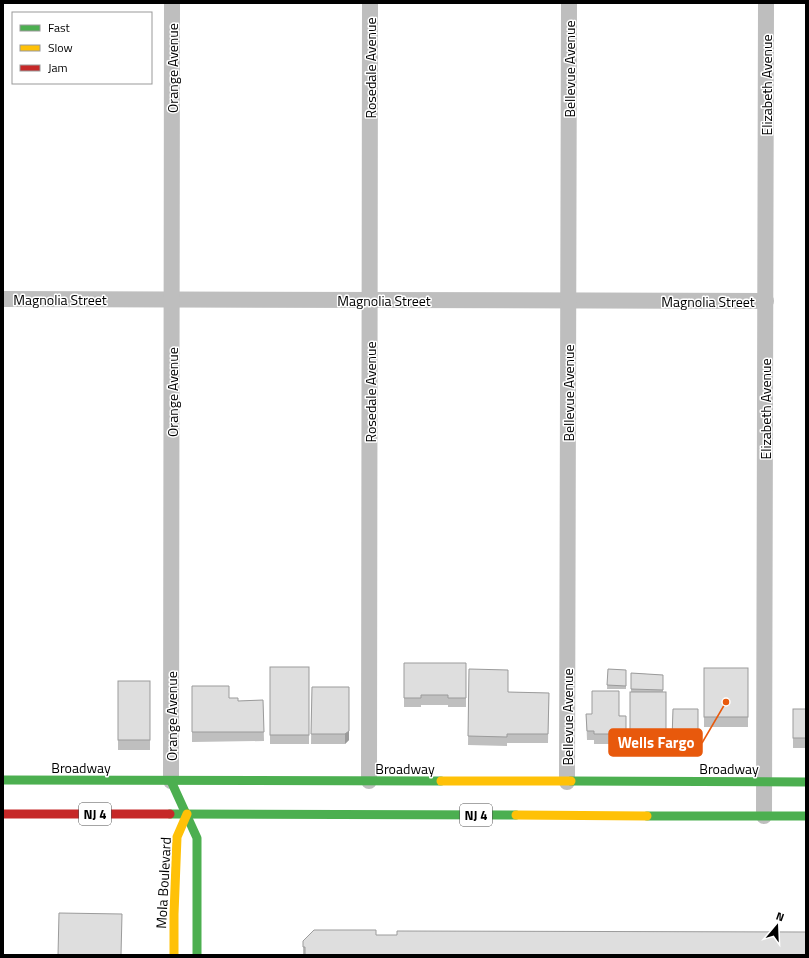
<svg xmlns="http://www.w3.org/2000/svg" width="809" height="958" font-family="'Titillium Web',sans-serif">
<style>
.lines{fill:none;stroke-linecap:round;stroke-linejoin:round}
.street{stroke:#bebebe;stroke-width:16}
.fast{stroke:#4caf50;stroke-width:9}
.slow{stroke:#ffc107;stroke-width:9}
.jam{stroke:#c62828;stroke-width:9}
.wall{fill:#bfbfbf}
.shaded-wall{fill:#9b9b9b}
.building{fill:#dedede;stroke:#9b9b9b}
.labels{text-anchor:middle;dominant-baseline:central;stroke-width:3;stroke-linejoin:round;paint-order:stroke}
.shield{fill:#fff;stroke:#4c4c4c;stroke-width:1}
.shield-label{font-size:13px;font-weight:bold;fill:#000}
.street-label{font-size:14px;fill:#000;stroke:#fff}
.leader{fill:none;stroke:#e8590c;stroke-width:1.5}
.callout-dot{fill:#e8590c;stroke:#fff;stroke-width:1.5}
.callout{fill:#e8590c;stroke:#e8590c;stroke-width:1.5}
.callout-label{font-size:15px;text-anchor:middle;font-weight:bold;fill:#fff}
</style>
<rect width="100%" height="100%" fill="#fff"/>
<g class="lines">
<g class="street">
<path d="M3,299L766,301"/>
<path d="M171,781L172,3"/>
<path d="M369,781L370,3"/>
<path d="M567,782L569,3"/>
<path d="M764,816L766,3"/>
</g>
<g class="fast">
<path d="M3,780L441,781"/>
<path d="M171,781L197,838V955"/>
<path d="M571,781L806,782"/>
<path d="M170,814L516,815"/>
<path d="M647,816H806"/>
</g>
<g class="slow">
<path d="M441,781H571"/>
<path d="M516,815L647,816"/>
<path d="M174,955V914L177,837L187,814"/>
</g>
<path class="jam" d="M3,814H170"/>
</g>
<g class="wall">
<path d="M404,663H466V707H448V705H421V707H404Z"/>
<rect x="270" y="667" width="39" height="77"/>
<rect x="704" y="668" width="44" height="59"/>
<path d="M469,669L508,692L549,693L548,743H507V746L468,745Z"/>
<path d="M608,669L626,670V689H607Z"/>
<path d="M631,673L663,675V692H666V744H630V692H631Z"/>
<rect x="118" y="681" width="32" height="69"/>
<path d="M192,686L238,701L263,700L264,741L192,742Z"/>
<path d="M312,687H349V740L345,744H311Z"/>
<path d="M673,709H698V746H672Z"/>
<rect x="793" y="709" width="13" height="39"/>
<path d="M586,714L626,716V744H594V740H587Z"/>
<path d="M376,935L806,955H303V941Z"/>
</g>
<path class="shaded-wall" d="M349,687V740L345,744V734Z"/>
<g class="building">
<path d="M404,663H466V698H448V695H421V698H404Z"/>
<rect x="270" y="667" width="39" height="68"/>
<rect x="704" y="668" width="44" height="49"/>
<path d="M469,669L508,670V692L549,693L548,734H507V737L468,736Z"/>
<path d="M608,669L626,670V686L607,685Z"/>
<path d="M631,673L663,675V690L631,689Z"/>
<rect x="118" y="681" width="32" height="59"/>
<path d="M192,686H229V698H238V701L263,700L264,732H192Z"/>
<path d="M312,687H349V731L345,734H311Z"/>
<path d="M592,691H619V716H626V734H594V731H587L586,714H592Z"/>
<rect x="630" y="692" width="36" height="43"/>
<path d="M673,709H698V740L672,739Z"/>
<rect x="793" y="709" width="13" height="29"/>
<path d="M59,913L122,914L121,955H58Z"/>
<path d="M314,930H376V935H397V931L806,932V955H305V947H303V941Z"/>
</g>
<g class="labels">
<g class="shield">
<rect x="79" y="803" width="32" height="22" rx="3"/>
<rect x="460" y="804" width="32" height="22" rx="3"/>
</g>
<g class="shield-label">
<text x="95" y="814">NJ 4</text>
<text x="476" y="815">NJ 4</text>
</g>
<g class="street-label">
<text transform="translate(172 68) rotate(-90)">Orange Avenue</text>
<text transform="translate(370 68) rotate(-90)">Rosedale Avenue</text>
<text transform="translate(569 69) rotate(-90)">Bellevue Avenue</text>
<text transform="translate(766 85) rotate(-90)">Elizabeth Avenue</text>
<text x="60" y="299">Magnolia Street</text>
<text x="384" y="300">Magnolia Street</text>
<text x="708" y="301">Magnolia Street</text>
<text transform="translate(172 392) rotate(-90)">Orange Avenue</text>
<text transform="translate(370 392) rotate(-90)">Rosedale Avenue</text>
<text transform="translate(568 393) rotate(-90)">Bellevue Avenue</text>
<text transform="translate(765 409) rotate(-90)">Elizabeth Avenue</text>
<text transform="translate(171 716) rotate(-90)">Orange Avenue</text>
<text transform="translate(567 717) rotate(-90)">Bellevue Avenue</text>
<text x="81" y="767">Broadway</text>
<text x="405" y="768">Broadway</text>
<text x="729" y="768">Broadway</text>
<text transform="translate(163 883) rotate(-87)">Mola Boulevard</text>
</g>
</g>
<path class="leader" d="M726 702L702 743"/>
<circle class="callout-dot" cx="726" cy="702" r="4"/>
<rect class="callout" x="609" y="729" width="93" height="27" rx="4"/>
<g class="callout-label">
<text x="656" y="748">Wells Fargo</text>
</g>
<rect width="809" height="958" fill="none" stroke="#000000" stroke-width="8"/>
<rect x="12" y="12" width="140" height="72" fill="#ffffff" stroke="#999999"/>
<rect x="20" y="25" width="20" height="6" fill="#4caf50" stroke="#999999"/>
<text x="48" y="32" font-size="12" fill="#000000">Fast</text>
<rect x="20" y="45" width="20" height="6" fill="#ffc107" stroke="#999999"/>
<text x="48" y="52" font-size="12" fill="#000000">Slow</text>
<rect x="20" y="65" width="20" height="6" fill="#c62828" stroke="#999999"/>
<text x="48" y="72" font-size="12" fill="#000000">Jam</text>
<g transform="translate(777 926) rotate(19)" stroke="#ffffff" stroke-width="3" paint-order="stroke">
<path d="M0-3L7 15L0 10L-7 15Z" fill="#000000"/>
<text y="-6" font-size="11" font-weight="bold" text-anchor="middle" fill="#000000">N</text>
</g>
</svg>
